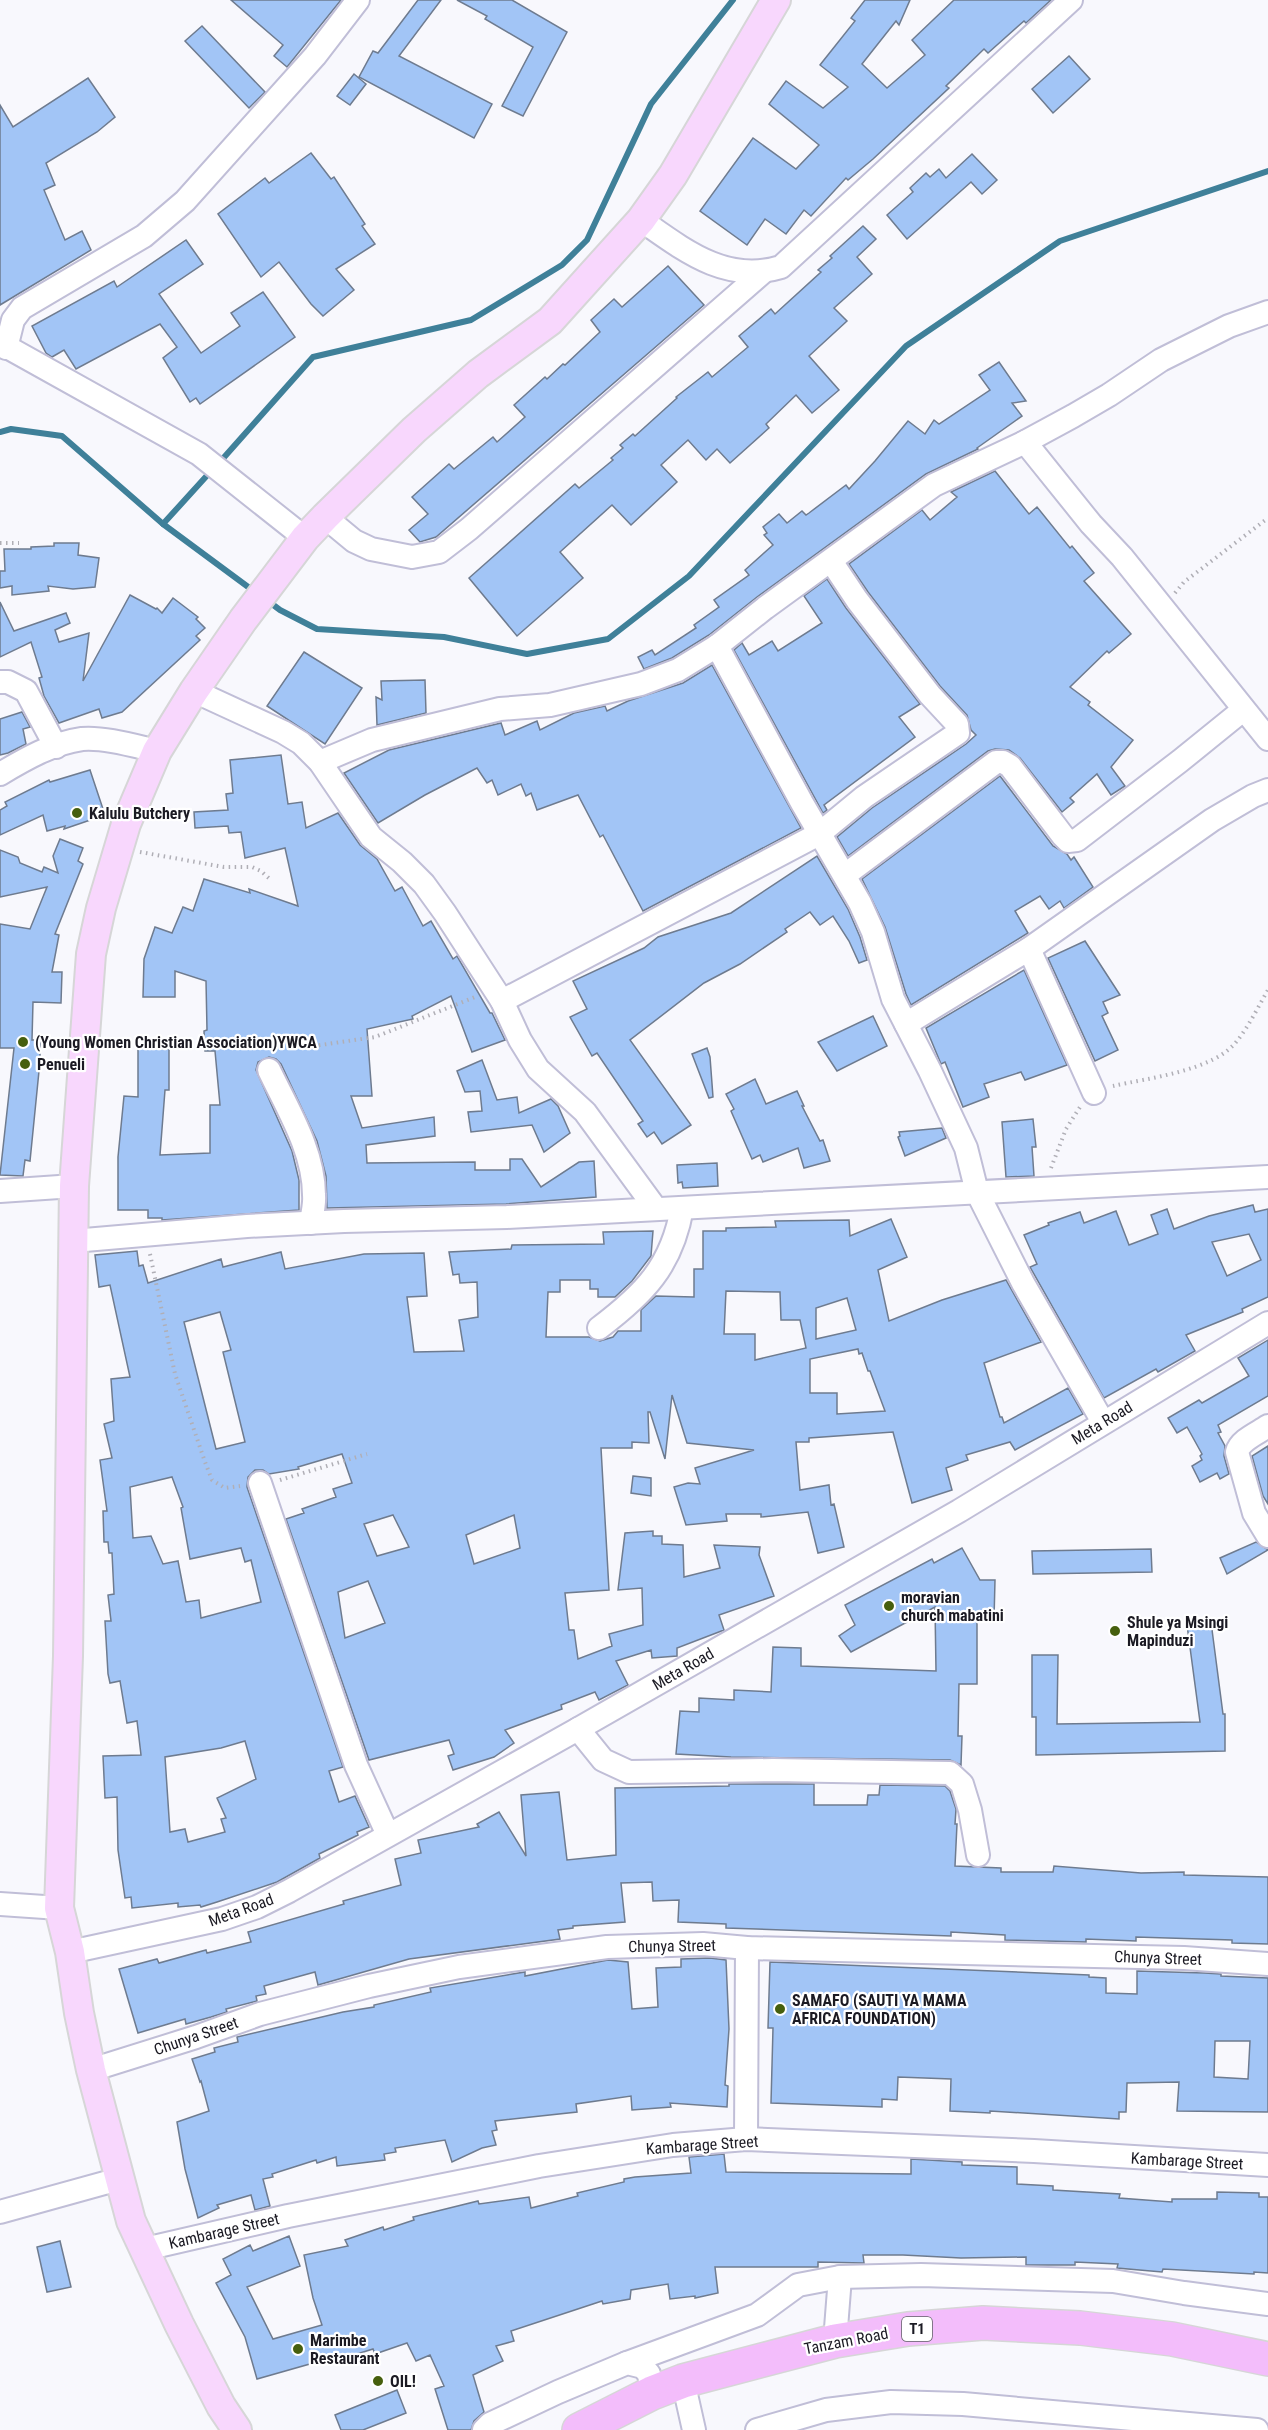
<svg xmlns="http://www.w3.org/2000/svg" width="1268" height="2430" font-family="'Roboto Condensed',sans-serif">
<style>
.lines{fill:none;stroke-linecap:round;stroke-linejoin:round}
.stream{stroke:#3f8099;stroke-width:6}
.building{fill:#a2c5f6;stroke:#6e7b8f;stroke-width:1.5;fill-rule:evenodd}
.minor-casing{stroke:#c0bed7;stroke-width:26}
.major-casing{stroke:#d6d6d7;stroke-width:32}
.highway-casing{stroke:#d6d6d7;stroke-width:36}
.path{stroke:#b0afb6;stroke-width:4;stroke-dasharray:1.5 4.5;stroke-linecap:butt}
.minor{stroke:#fff;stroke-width:22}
.major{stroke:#f8d7fd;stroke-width:28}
.highway{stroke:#f3bdfb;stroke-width:33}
.poi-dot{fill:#465f0e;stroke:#fff;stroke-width:2}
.labels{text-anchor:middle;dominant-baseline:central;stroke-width:4.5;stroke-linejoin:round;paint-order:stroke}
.shield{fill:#fff;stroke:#5f5f65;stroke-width:1.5}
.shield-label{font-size:15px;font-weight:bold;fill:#1b1a23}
.poi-label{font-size:16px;font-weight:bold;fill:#1b1a23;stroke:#fff;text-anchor:start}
.street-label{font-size:16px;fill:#1b1a23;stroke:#fff}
</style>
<rect width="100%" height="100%" fill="#f8f8fd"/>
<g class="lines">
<g class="stream">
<path d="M0,432L11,429L62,436L163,524L255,592"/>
<path d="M219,463L313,357L471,320L562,265L587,240L651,104L733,0"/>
<path d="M163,524L212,470"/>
<path d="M268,601L280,610L317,629L444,637L527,654L608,639L689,576L906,346L1060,241L1268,171"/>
</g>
</g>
<g class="building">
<path d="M231,0H341L287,67L274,56L283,45Z"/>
<path d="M418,0H441L399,56L492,104L474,138L359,77L373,51L378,53Z"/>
<path d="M457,0H512L567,32L523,116L502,106L533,47L485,19L487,16Z"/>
<path d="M865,0H910L899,25L896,21L862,64L887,88L925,55L912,40L954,0H1051L1026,23L1024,21L988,53L984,49L946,86L949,88L873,159L848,180L846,178L811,216L804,210L786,234L765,219L747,245L700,211L753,138L796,169L819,145L769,104L786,81L823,108L848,87L820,65L855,21L851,18Z"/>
<path d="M202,26L265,92L249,108L185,41Z"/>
<path d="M1069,56L1090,79L1053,113L1032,89Z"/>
<path d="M354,74L366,84L350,105L337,96Z"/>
<path d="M88,78L115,117L97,132L46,163L55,185L44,190L65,240L82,231L91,250L0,305V105L13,127Z"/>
<path d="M311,153L331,179L334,177L365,224L362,226L375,244L336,269L354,290L323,316L311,304L279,262L261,277L218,214L265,178L269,183Z"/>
<path d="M972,154L997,180L982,194L971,182L907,239L887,215L913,192L910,188L926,173L930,177L939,169L946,178Z"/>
<path d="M863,226L876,239L857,257L872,274L834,308L847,321L809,356L839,390L812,413L796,395L766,424L769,428L730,463L717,449L706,460L688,440L661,465L677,482L631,525L612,505L560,552L583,578L517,636L469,578L575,484L579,488L613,460L611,458L623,448L620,445L633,434L635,436L677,398L676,397L708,372L712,377L748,347L739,336L771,309L775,314L821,272L818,270L832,258L830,256Z"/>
<path d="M186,240L203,264L159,294L201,353L240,326L231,313L263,292L295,337L200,404L196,398L190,402L163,358L177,347L160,324L76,369L64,350L52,357L46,353L32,326L114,281L117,287Z"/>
<path d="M668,266L704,305L436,537L420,542L409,530L428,514L412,497L449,464L454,469L493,437L497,442L525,417L514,405L545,377L547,379L563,364L565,365L600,332L591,320L614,299L622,307Z"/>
<path d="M999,362L1026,401L1012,403L1022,416L977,448L978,449L926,474L757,597L709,635L672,658L644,669L638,657L652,650L655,655L696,628L694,625L719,607L714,600L749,575L745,570L773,545L764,535L767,533L763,527L779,514L787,523L802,511L806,515L809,513L846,485L849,489L875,461L908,421L925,434L934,420L939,424L990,390L979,375Z"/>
<path d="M995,471L1029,514L1037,507L1070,548L1072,546L1094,573L1084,581L1131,634L1109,653L1107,651L1070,687L1090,702L1088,705L1133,740L1111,767L1125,786L1111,795L1097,774L1070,798L1074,802L1062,812L1020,758L1009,750L995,749L988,751L848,856L837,837L872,808L966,744L976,735L971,730L967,715L940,686L868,592L849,564L922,510L930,520L957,497L951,492Z"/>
<path d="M54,543H79L78,555L99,558L95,587L73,589L48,586L49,591L12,595V586L0,588V571H5L4,549H31V547L54,546Z"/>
<path d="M827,579L846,608L920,704L899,717L915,737L824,805L827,810L823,813L734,650L742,643L749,655L772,641L778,651L822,623L804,596Z"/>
<path d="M130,595L156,609L157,608L162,613L173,598L198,617L196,619L205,628L196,636L200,640L122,712L102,718L99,709L59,723L44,696L39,678L42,677L31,642L0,657V602L14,631L66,613L70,623L55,630L59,642L89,633L83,681Z"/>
<path d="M304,652L362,688L325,744L267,706Z"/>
<path d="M712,665L801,828L643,911L603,835L600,837L578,795L537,810L531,793L526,796L521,784L498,795L492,780L487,783L477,768L425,795L378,823L344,773L389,750L501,723L505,735L537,721L540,730L574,713L605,706L607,711L628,701L683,683Z"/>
<path d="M425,680L426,713L377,725L376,697L382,700L381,681Z"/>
<path d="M22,712L30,727L23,729L26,744L8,753L0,755V719Z"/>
<path d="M281,755L288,804L302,802L306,828L338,813L360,845L377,859L395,891L402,887L423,926L431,921L453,959L457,956L490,1013H492L505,1040L472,1052L451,996L412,1016L413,1019L367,1029L372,1096H351L362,1128L434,1117L435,1136L366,1145L367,1163L475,1162V1170H510V1159H522L541,1187L579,1162L594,1161L596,1197L506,1204L327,1208L326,1176L317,1141L281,1064L276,1059L269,1057L258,1062L256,1070L292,1151L299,1180V1210L162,1220V1218H148V1210H118V1157L124,1096L138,1097V1048L169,1049V1090H165L160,1155L210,1153V1105H220L215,1051H205L204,1031L207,1030L206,981L175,971V997H143L144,959L155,927L172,933L183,907L193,911L204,879L250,893L249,889L298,906L285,848L245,858L241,832L229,833L228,826L195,828L194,812L228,810L226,794L233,793L230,760Z"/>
<path d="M90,770L105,815L64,829L65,826L47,831L43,815L0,835V810L7,806L5,802L49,780L50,782Z"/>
<path d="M1000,776L1053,846L1067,854L1071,860L1074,857L1093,887L1064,908L1060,901L1049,909L1040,896L1015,911L1028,933L911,1005L906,994L885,927L862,879Z"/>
<path d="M60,839L83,848L78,861L83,864L55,934L59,935L52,972H62L61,1003L33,1002L32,1040H40V1061L30,1161L25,1160L23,1176L0,1175L14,1048H0V924L30,929L47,887L0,897V850L18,857L20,863L42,872L44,867L58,873L53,856Z"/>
<path d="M817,856L848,909L860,937L867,960L859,963L849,941L833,916L820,925L810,912L785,929L787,932L740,964L704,983L630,1040L691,1125L662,1144L654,1132L647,1137L638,1124L643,1121L597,1053L592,1056L570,1017L587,1009L573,981L644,948L658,937L731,913Z"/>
<path d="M1085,941L1120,995L1103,1002L1108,1013L1102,1016L1118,1050L1095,1061L1048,958Z"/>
<path d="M1024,970L1067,1065L1025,1080L1021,1072L984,1084L989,1097L963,1107L945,1062L941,1064L926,1028Z"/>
<path d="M873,1016L887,1046L837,1071L818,1042Z"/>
<path d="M707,1048L710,1057L713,1097L709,1098L692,1054Z"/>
<path d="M482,1060L497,1100L517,1097L519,1113L551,1099L558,1106L570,1133L544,1152L532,1125L471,1132L468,1112L482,1111L480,1091L465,1092L457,1071Z"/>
<path d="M755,1079L766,1104L797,1091L804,1106H802L820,1141L823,1140L830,1161L804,1168L798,1148L763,1162L760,1155L752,1159L731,1111L734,1109L726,1094Z"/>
<path d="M1033,1119L1036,1147H1032L1034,1176L1006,1177L1002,1122Z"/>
<path d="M942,1128L946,1138L905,1156L898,1137L900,1136L899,1132Z"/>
<path d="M717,1163L718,1186L683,1188L682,1182L678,1183L677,1165Z"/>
<path d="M1253,1205L1255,1212L1268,1209V1297L1242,1309L1243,1312L1186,1335L1195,1351L1158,1372L1156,1369L1104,1398L1030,1267L1037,1264L1024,1235L1049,1225L1048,1223L1080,1212L1084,1223L1116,1211L1129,1245L1158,1234L1151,1215L1167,1209L1174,1229L1209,1216ZM1249,1234L1261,1260L1227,1276L1212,1242Z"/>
<path d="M891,1219L907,1257L878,1270L889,1321L942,1300L1006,1280L1041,1342L984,1363L1000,1417H1002L1004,1423L1068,1388L1083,1414L1015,1450L1010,1442L966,1455L968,1460L946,1468L952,1490L912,1503L893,1432L809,1438V1442H796L800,1490L829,1485L831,1505L834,1504L844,1547L818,1553L808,1512L761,1517V1514H726L727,1521L686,1525L674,1487L688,1483L700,1484L695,1468L754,1450L687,1443L672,1395L665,1459L650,1412H648L649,1443L632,1442V1448H601L609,1590L565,1593L569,1630H574L578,1659L612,1646L609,1634L643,1625L642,1588L618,1590L625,1533L653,1531V1536H662V1544L683,1545L684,1577L720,1568L714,1545L760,1547L759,1555L774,1596L719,1615L724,1630L677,1648V1656L652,1658L651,1650L616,1661L628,1685L599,1700L595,1692L561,1705L562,1709L505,1730L514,1743L494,1757L453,1770L448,1756L454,1754L449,1740L369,1760L286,1519L304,1513L302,1509L336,1497L333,1489L352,1483L342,1454L298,1467L299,1469L269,1474L263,1470H255L248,1477L247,1487L343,1767L329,1771L339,1802L355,1796L369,1827L357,1832L358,1835L319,1854L320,1858L277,1882L217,1902L201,1907L200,1905L178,1907V1903L132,1908L131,1897L125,1898L118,1850L117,1797L105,1798L103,1756L141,1755L137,1721L127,1723L120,1681L110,1683L108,1674L105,1621H111L108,1595L114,1594L112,1553H109L108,1542H104L103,1511H107L100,1460L112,1458L104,1424L114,1421L111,1379L130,1377L110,1285L99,1287L95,1255L137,1251L139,1266L143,1265L148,1283L221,1259L223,1267L281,1252L285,1269L364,1254L424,1253L427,1296L407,1297L414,1352L464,1351L459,1320L478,1317L477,1282L460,1283L459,1274L453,1275L449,1252L511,1249L512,1245L604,1244L603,1232L653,1231L651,1256L632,1281L615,1297H598V1289H590V1280H560V1292H548L546,1337H589L600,1341L613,1337L618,1331H641V1310L656,1296L694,1297V1269H703V1231H726V1228L776,1227L775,1221L849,1220L850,1236ZM726,1291L780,1292L781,1320H800L806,1348L755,1360V1334H724ZM847,1298L856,1330L816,1339V1308ZM220,1312L231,1350L223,1352L245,1442L216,1449L184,1322ZM858,1349L859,1354L862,1353L868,1371H870L885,1411L837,1414V1393H810V1359ZM172,1477L183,1507L181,1508L190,1559L241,1548L245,1562L251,1560L261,1602L201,1618L199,1600L186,1602L178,1561L163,1564L151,1536L133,1538L130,1487ZM393,1515L409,1547L377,1556L364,1524ZM514,1515L520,1548L474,1564L466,1535ZM368,1581L385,1623L345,1638L338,1592ZM245,1741L256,1779L217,1798L226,1818L221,1819L225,1832L188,1842L185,1829L170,1832L165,1757L221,1748Z"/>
<path d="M1268,1340V1396L1218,1425L1221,1432L1218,1433L1225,1446L1224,1456L1229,1474L1220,1479L1217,1473L1200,1482L1192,1466L1202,1460L1200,1456L1202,1454L1187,1427L1177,1433L1168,1418L1199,1400L1202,1403L1249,1376L1238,1358Z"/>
<path d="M1268,1446V1504L1263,1496L1252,1456Z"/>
<path d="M633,1476L651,1478V1496L631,1493Z"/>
<path d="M1256,1542L1268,1550L1227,1574L1220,1558Z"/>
<path d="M962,1548L980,1580H995L994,1620L977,1619V1684H959L958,1736H962L961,1765L950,1760L731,1757L676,1754L680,1711L699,1712V1698L734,1700V1690L771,1692L773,1647L801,1648V1666L936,1671L935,1607L851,1652L839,1636L855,1625L845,1605L932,1559L934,1563Z"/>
<path d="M1151,1549L1152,1572L1033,1574L1032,1551Z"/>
<path d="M1211,1622L1223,1714H1225V1751L1036,1755V1717H1032V1655H1058L1057,1724L1200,1722L1187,1625Z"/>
<path d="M729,1784H814V1805H867L868,1795H879L880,1785L945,1786L950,1791L956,1809L955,1824H957L955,1866L1001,1868V1872H1053L1054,1866L1141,1873L1184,1872V1875L1268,1877V1944L1232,1943V1940L1136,1937V1941L1086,1939V1942L1005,1940V1935L951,1932V1936L726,1928V1924L678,1922L679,1900L653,1901L652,1882L621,1883L625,1922L573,1926V1928L558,1930L560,1939L409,1959L318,1985L315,1972L264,1986L266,1994L256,1996L257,2001L226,2009L227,2012L211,2017L186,2024L185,2019L138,2033L119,1969L157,1959L159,1963L206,1950L207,1953L251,1942L248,1932L344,1904L343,1901L401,1885L395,1859L421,1853L418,1840L479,1827L477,1824L499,1812L526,1856L521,1795L559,1792L567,1860L616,1855L615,1788L729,1786Z"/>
<path d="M710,1958L726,1960L729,2029L725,2085L728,2086L727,2107L670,2103L671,2107L632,2110L631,2096L576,2104L577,2112L495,2121L497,2130L492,2131L496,2145L482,2148L452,2162L445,2140L395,2148L396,2152L384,2154L385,2160L337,2166L336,2157L317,2163L316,2160L272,2174L273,2177L263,2179L270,2206L255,2210L251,2195L217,2205L219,2208L198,2218L185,2169L177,2122L209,2111L201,2081L200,2082L192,2059L215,2052L214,2048L238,2042L237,2037L343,2012L374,2007V2005L431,1992L430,1988L525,1972V1976L608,1960L628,1962L632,2009L658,2007L656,1968L681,1967V1959Z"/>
<path d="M770,1962L1089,1975V1977L1106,1978V1993L1137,1994V1971L1204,1973L1221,1974V1976L1268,1978V2112L1177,2111L1179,2082L1127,2083L1126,2112H1119V2119L990,2111V2113L950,2111L951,2079L898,2077L897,2100L882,2099V2107L771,2103L773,2028H768ZM1215,2041H1250L1248,2079L1214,2077Z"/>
<path d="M724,2154L726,2172L911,2174V2159L962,2162V2165L1017,2167V2184L1053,2186V2190L1120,2194L1119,2198L1172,2202V2199H1217V2192L1259,2193V2197H1268V2273L1254,2272V2274L1163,2269L1162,2272L1117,2268L1118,2264L1075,2262V2265H1026V2257L961,2258L903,2255H863L864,2263L818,2262V2267H715L718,2293L695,2298V2296L670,2299L668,2284L631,2290L630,2299L603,2304L602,2301L511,2331L514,2341L496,2346L503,2361L473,2375L484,2412L474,2421L471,2430H448L435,2389L444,2386L430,2355L416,2361L407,2343L375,2354L373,2349L325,2364L324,2360L257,2379L245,2337L216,2283L231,2275L223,2259L250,2245L253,2251L289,2236L300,2266L247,2287L273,2339L322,2325L313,2298L304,2255L348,2246L345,2240L383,2227L384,2230L414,2220L413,2217L478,2201L479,2204L529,2197L531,2208L578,2196L577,2193L624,2182V2179L635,2177L691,2173L689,2157Z"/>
<path d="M60,2241L71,2287L47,2292L37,2247Z"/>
<path d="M397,2390L406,2413L363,2430H341L335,2415Z"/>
</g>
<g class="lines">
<defs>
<g id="minor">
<path d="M641,220C684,250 726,284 781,267L1071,0"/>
<path d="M0,343L199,454L305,538"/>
<path d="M6,348L13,320L22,308L144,236L185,201L315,56L358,0"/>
<path d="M1025,442L1091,524L1122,557L1268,739"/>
<path d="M325,517L354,541L371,549L412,557L439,552L469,529L762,273"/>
<path d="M717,646L802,803L860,903L873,932L893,999L930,1071L966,1148L977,1192L1023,1283L1103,1422"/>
<path d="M0,682H8L26,691L56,747"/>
<path d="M194,691L283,732L301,743L320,762L371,837L402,862L424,884L445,913L502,1001L520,1040L538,1069L585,1112L656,1209"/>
<path d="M320,762L372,740L500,709L550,705L641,684L678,670L717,646L765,608L934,485L1025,442L1073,416L1109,395L1161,360L1229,326L1268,312"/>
<path d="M0,774C25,759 53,743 82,739C104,737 135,746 157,751"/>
<path d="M845,875L996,762H1003L1010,766L1063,836L1068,841L1077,840L1180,761L1243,710"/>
<path d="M1029,949L1094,1093"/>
<path d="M502,1001L819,834L864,797L958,733L957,724L930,695L857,600L831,561"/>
<path d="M906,1024L1029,949L1212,820L1253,796L1268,790"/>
<path d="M269,1070C287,1108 314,1151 314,1195C315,1204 312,1214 311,1223"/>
<path d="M0,1191L74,1186"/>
<path d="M73,1241L247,1226L344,1221L507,1217L1268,1177"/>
<path d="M599,1328C644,1294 672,1266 682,1208"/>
<path d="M1268,1426C1258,1433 1240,1440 1237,1452L1254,1513L1268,1536"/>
<path d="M260,1483L356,1765L388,1835"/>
<path d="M578,1729L603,1760L629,1772L773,1770L950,1773L962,1784L970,1810L978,1855"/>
<path d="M0,1904L59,1908"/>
<path d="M70,1952L222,1919L257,1907L289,1891L578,1729L959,1511L1268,1323"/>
<path d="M91,2070L196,2037L260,2014L369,1986L459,1967L607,1947L703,1944L747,1948L1184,1958L1268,1964"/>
<path d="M746,2139L747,1948"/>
<path d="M0,2212L119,2179"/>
<path d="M145,2249L288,2216L539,2166L673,2145L746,2139L1034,2151L1268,2165"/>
<path d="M835,2341L840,2277"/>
<path d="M627,2363L757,2315L798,2285L840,2277L921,2275L1113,2281L1184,2293L1268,2304"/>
<path d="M683,2381L694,2430"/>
<path d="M484,2430L490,2424L558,2392L627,2363L643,2367L649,2374L652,2393"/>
<path d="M757,2430L826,2410L891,2402L963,2404L1257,2430"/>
</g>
<path id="major" d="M237,2430L221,2406L179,2324L131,2221L91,2070L79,2013L70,1952L59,1908L68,1656L74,1186L91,954L101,908L126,824L157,751L194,691L243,620L305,538L325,517L414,430L478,374L550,321L641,220L673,175L776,0"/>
<path id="highway" d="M579,2430L652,2393L683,2381L835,2341L908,2329L983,2323L1080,2328L1172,2339L1268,2359"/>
</defs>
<use href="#minor" class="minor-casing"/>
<use href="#major" class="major-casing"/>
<use href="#highway" class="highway-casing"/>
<g class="path">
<path d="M0,543H19"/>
<path d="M1175,593L1184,582L1268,518"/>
<path d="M140,852L224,867H252L261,871L271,880"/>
<path d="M307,1047L375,1037L475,997"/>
<path d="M1113,1086C1148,1078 1214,1071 1237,1041C1249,1026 1258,1007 1268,990"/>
<path d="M1051,1168L1066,1129L1080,1107"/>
<path d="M150,1254L175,1374L205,1462L212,1480L225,1488L240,1486"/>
<path d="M280,1480L367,1454"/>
</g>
<use href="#minor" class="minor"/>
<use href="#major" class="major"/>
<use href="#highway" class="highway"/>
</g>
<g class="poi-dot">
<circle cx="77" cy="813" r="6"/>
<circle cx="23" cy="1042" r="6"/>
<circle cx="25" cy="1064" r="6"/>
<circle cx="889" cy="1606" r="6"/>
<circle cx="1115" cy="1631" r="6"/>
<circle cx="780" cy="2009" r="6"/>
<circle cx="298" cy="2349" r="6"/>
<circle cx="378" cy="2381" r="6"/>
</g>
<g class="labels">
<rect class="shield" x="902" y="2317" width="30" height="24" rx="4.5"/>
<g class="shield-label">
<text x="917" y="2329">T1</text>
</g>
<g class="poi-label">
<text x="89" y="813">Kalulu Butchery</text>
<text x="35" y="1042">(Young Women Christian Association)YWCA</text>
<text x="37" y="1064">Penueli</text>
<text x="901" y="1597">moravian<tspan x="901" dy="18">church mabatini</tspan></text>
<text x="1127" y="1622">Shule ya Msingi<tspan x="1127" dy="18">Mapinduzi</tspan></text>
<text x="792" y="2000">SAMAFO (SAUTI YA MAMA<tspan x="792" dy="18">AFRICA FOUNDATION)</tspan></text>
<text x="310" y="2340">Marimbe<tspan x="310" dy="18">Restaurant</tspan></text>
<text x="390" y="2381">OIL!</text>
</g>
<g class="street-label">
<text transform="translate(1102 1423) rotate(-31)">Meta Road</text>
<text transform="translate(683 1669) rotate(-30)">Meta Road</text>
<text transform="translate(241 1910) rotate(-20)">Meta Road</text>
<text transform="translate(672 1946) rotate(-1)">Chunya Street</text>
<text transform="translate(1158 1958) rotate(2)">Chunya Street</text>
<text transform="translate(196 2036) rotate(-19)">Chunya Street</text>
<text transform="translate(702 2145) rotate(-4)">Kambarage Street</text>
<text transform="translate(1187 2161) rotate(3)">Kambarage Street</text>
<text transform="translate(224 2231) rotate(-13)">Kambarage Street</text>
<text transform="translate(846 2341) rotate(-11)">Tanzam Road</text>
</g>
</g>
</svg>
